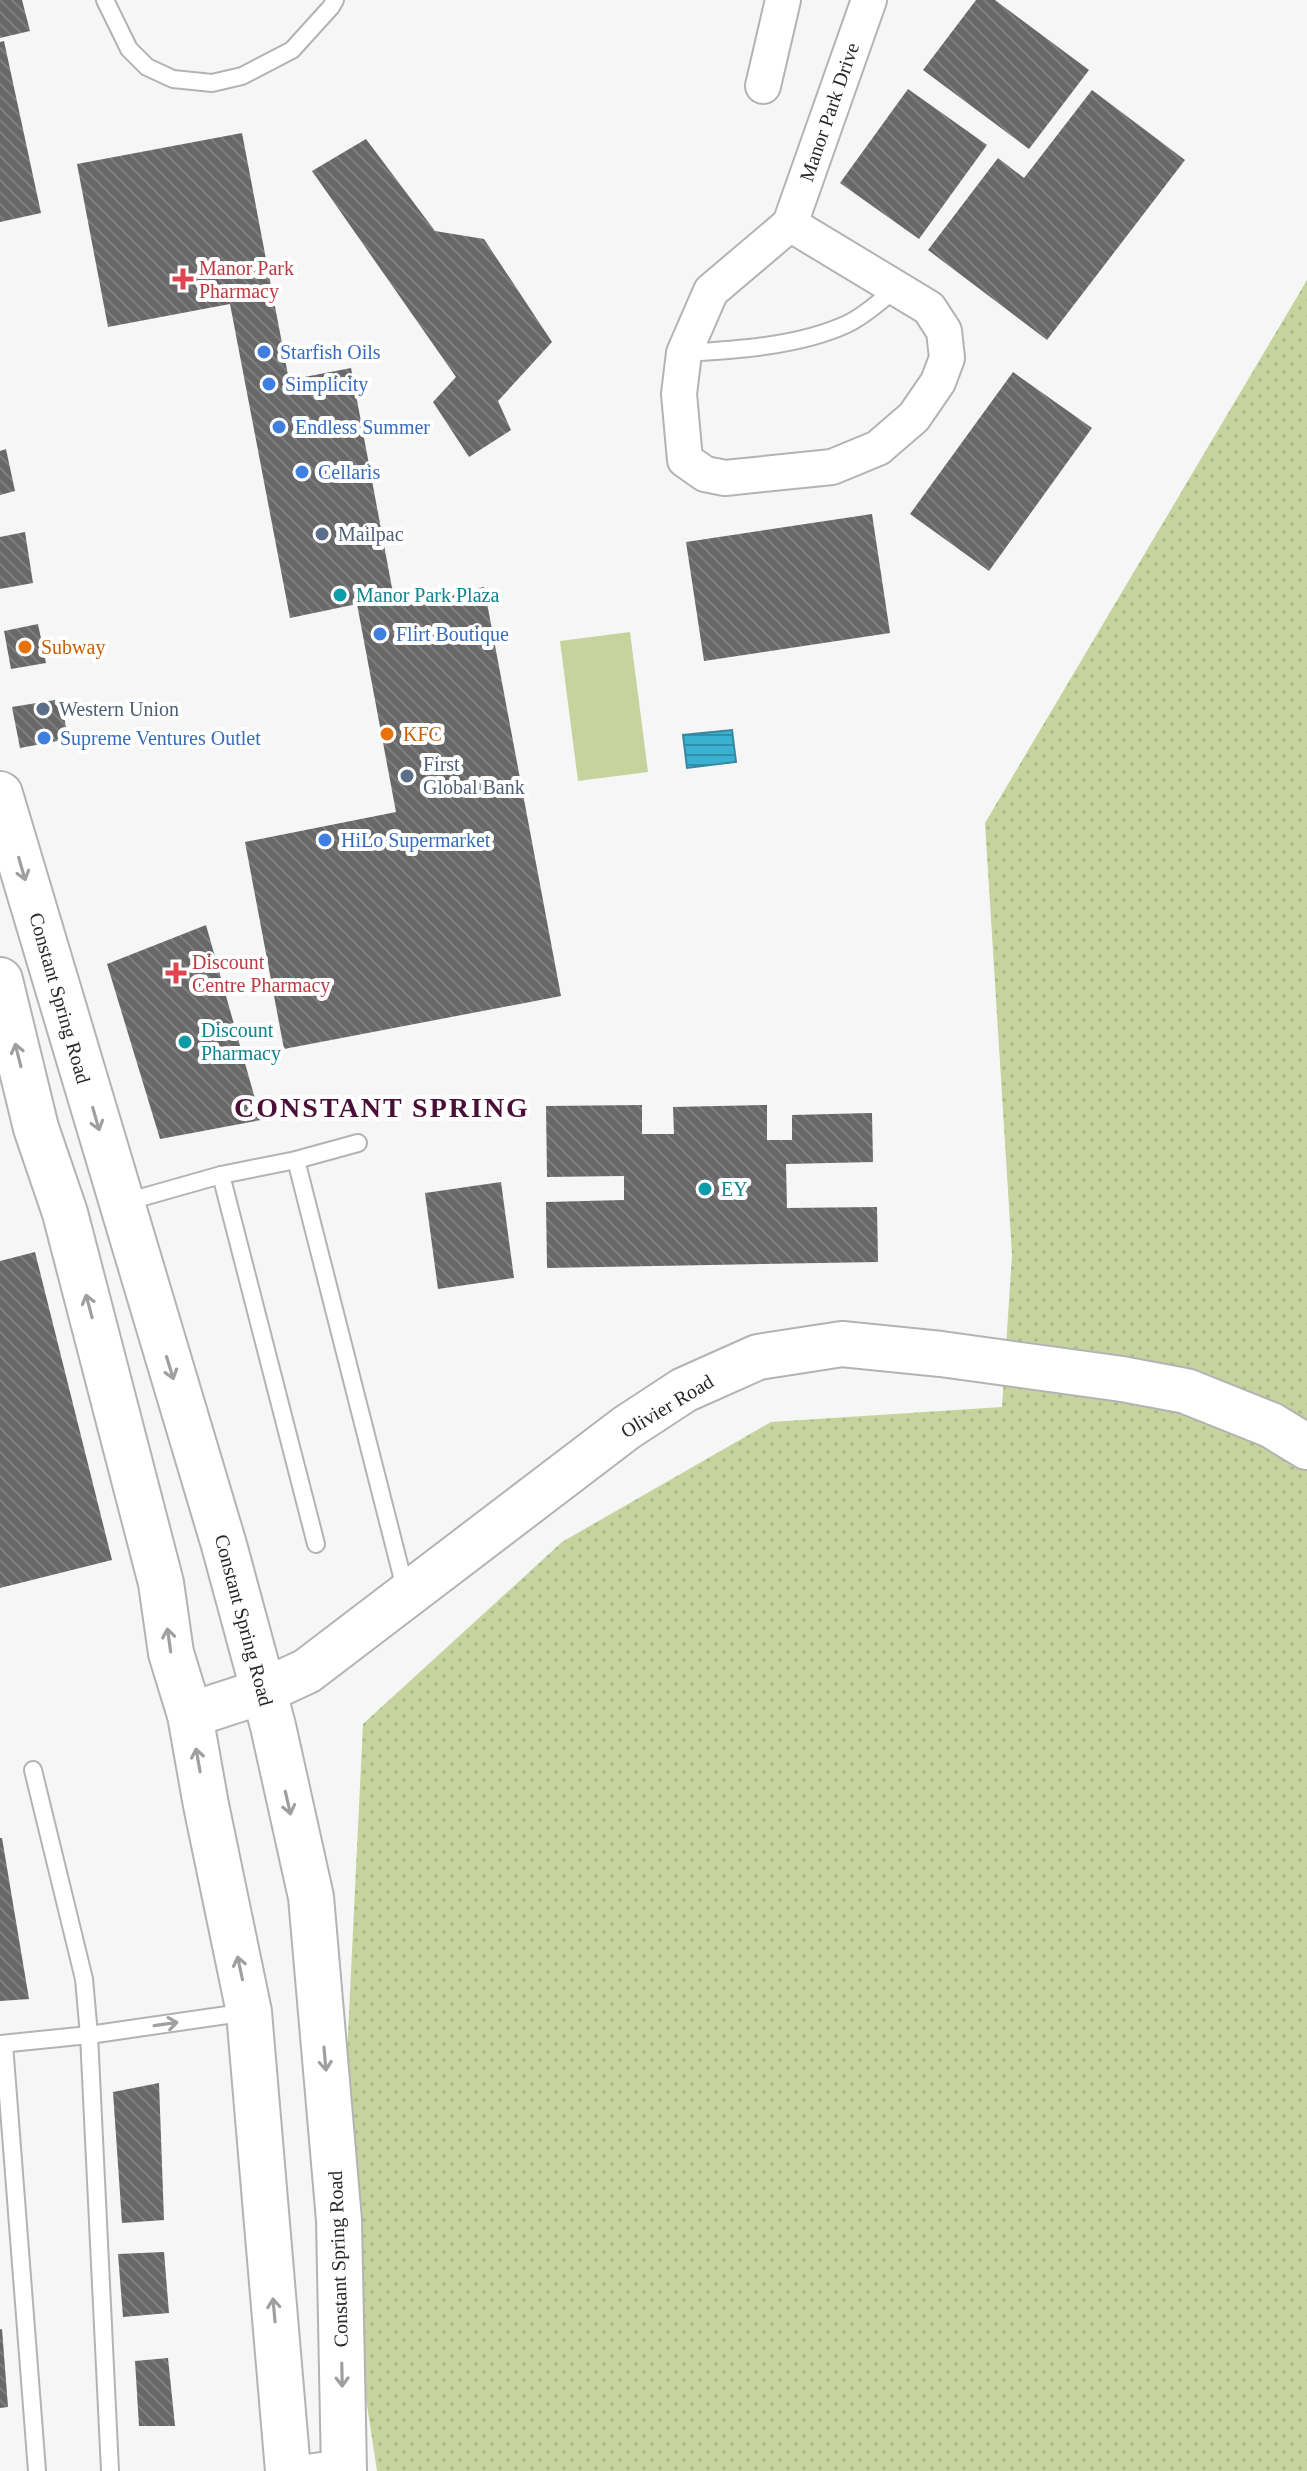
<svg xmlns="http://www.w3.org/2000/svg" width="1307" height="2471" font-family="Georgia,serif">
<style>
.grass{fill:url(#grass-dots)}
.green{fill:#c7d39d}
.water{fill:url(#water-rules);stroke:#36889e;stroke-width:2}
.building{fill:url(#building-back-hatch)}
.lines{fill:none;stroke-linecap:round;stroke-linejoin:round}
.lane-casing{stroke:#b3b3b4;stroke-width:20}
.street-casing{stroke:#b3b3b4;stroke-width:38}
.secondary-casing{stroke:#b3b3b4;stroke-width:48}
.primary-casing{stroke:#b3b3b4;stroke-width:48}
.lane{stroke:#fff;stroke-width:16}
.street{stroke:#fff;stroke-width:34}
.secondary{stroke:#fff;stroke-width:44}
.primary{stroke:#fff;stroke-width:44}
.oneway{stroke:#9f9f9f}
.health-dot{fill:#e0444e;stroke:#fff;stroke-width:3}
.shop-dot{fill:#3f7fe0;stroke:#fff;stroke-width:3}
.service-dot{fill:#5c6f8a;stroke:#fff;stroke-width:3}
.culture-dot{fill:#0f9aa8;stroke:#fff;stroke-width:3}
.food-dot{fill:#e8710a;stroke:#fff;stroke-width:3}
.labels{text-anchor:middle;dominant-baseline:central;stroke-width:8;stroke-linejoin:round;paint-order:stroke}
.street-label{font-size:20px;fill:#29292a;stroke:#fff}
.health-label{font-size:20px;fill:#be3a42;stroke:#fff;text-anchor:start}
.shop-label{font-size:20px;fill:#366cbe;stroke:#fff;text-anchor:start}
.service-label{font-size:20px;fill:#4e5e75;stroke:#fff;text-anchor:start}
.culture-label{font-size:20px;fill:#0d838f;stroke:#fff;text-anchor:start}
.food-label{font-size:20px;fill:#c56008;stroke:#fff;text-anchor:start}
.district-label{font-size:28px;font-weight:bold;letter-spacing:2px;fill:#4a0f37;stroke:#fff}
</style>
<defs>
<pattern id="grass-dots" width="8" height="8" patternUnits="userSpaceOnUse" patternTransform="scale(2)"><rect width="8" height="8" fill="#c7d39d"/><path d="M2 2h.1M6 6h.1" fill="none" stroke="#abb587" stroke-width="1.8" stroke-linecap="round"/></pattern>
<pattern id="water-rules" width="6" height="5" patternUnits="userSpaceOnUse" patternTransform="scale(2)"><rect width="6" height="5" fill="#3cb0d0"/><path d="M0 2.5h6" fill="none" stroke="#328fa9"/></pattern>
<pattern id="building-back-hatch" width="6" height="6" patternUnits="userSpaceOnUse" patternTransform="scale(2)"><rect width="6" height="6" fill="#686869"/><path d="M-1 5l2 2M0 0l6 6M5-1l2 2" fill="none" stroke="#7e7e7e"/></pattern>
</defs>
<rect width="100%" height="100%" fill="#f6f6f7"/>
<path class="grass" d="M1307,280V2471H377L339,2220L363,1724L562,1542L771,1422L1002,1407L1012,1255L985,823Z"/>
<path class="green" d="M630,632L648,772L578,781L560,641Z"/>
<path class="water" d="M732,730L736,762L687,768L683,735Z"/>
<g class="building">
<path d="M0,0H22L30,31L0,38Z"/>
<path d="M976,0H995L1089,70L1029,149L923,70Z"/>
<path d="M4,41L41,213L0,222V42Z"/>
<path d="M908,89L987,145L919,239L840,183Z"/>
<path d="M1092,90L1185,160L1047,340L928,250L998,158L1024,178Z"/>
<path d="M242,133L289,380L351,368L395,604L484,587L561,996L284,1049L245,842L396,812L357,604L290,618L230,304L108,327L77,164Z"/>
<path d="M366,139L435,231L484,239L552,342L498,401L511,430L469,457L433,402L456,377L312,171Z"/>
<path d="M1013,372L1092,428L989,571L910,514Z"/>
<path d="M6,449L15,491L0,495V451Z"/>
<path d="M872,514L890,633L704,661L686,542Z"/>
<path d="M25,532L33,583L0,589V537Z"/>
<path d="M38,624L46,663L11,669L4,631Z"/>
<path d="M61,699L68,739L20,748L12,707Z"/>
<path d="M206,925L261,1120L160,1139L107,964Z"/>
<path d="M642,1105V1134H674L673,1107L767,1105V1140H792V1115L872,1113L873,1162L786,1164L787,1208L877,1207L878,1262L547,1268L546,1202L624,1200V1176L547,1177L546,1106Z"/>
<path d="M501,1182L514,1278L438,1289L425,1193Z"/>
<path d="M35,1252L112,1560L0,1588V1261Z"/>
<path d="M0,1838H2L29,1999L0,2001Z"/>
<path d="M159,2083L164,2220L122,2223L113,2092Z"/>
<path d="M164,2252L169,2313L123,2317L118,2254Z"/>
<path d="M0,2329H2L8,2407L0,2408Z"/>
<path d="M168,2358L175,2426H139L135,2361Z"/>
</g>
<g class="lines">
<defs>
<g id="lane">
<path d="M105,0L129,49L147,67L173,79L212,83L242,76L292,50L331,7L335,0"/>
<path d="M684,353C736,350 800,346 847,324C865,316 882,299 897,288"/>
<path d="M296,1160L406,1592"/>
<path d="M221,1175L316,1544"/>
<path d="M122,1203L221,1175L296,1160L358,1143"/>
<path d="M33,1770L84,1979L89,2035L110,2471"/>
<path d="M0,2044L89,2035L248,2012"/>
<path d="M4,2044L37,2471"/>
</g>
<g id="street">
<path d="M763,86L783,0"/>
<path d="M790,224L929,308L944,331L947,358L938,382L914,417L878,448L832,467L725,478L705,474L685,460L679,394L684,353L711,291Z"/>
<path d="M790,224L869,0"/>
<path d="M313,2471L344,2467"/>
</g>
<path id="secondary" d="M190,1715L264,1691L307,1671L626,1428L684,1390L758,1357L842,1344L941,1354L1122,1379L1186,1391L1271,1425L1307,1447"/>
<g id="primary">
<path d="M0,794L224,1545L273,1726L311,1897L339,2220L344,2471"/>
<path d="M0,980L36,1128L65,1213L161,1583L171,1653L190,1715L206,1805L249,2012L288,2471"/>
</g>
</defs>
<use href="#lane" class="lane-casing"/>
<use href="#street" class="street-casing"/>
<use href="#secondary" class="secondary-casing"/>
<use href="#primary" class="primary-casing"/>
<use href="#lane" class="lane"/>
<use href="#street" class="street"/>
<use href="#secondary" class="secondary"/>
<use href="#primary" class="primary"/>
</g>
<defs><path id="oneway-shaft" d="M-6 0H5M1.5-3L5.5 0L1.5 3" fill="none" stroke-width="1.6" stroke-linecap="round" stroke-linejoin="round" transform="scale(2)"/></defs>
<g class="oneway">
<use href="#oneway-shaft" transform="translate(22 869) rotate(74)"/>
<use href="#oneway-shaft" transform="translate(18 1055) rotate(-104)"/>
<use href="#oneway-shaft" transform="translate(96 1119) rotate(74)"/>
<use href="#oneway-shaft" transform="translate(89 1306) rotate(-105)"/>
<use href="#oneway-shaft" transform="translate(170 1368) rotate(73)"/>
<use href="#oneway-shaft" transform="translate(169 1640) rotate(-98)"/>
<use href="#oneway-shaft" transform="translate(198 1760) rotate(-100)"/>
<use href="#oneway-shaft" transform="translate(288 1803) rotate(77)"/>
<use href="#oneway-shaft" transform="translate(240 1968) rotate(-102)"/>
<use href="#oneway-shaft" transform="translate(166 2024) rotate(-8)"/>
<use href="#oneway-shaft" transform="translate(325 2059) rotate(85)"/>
<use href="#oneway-shaft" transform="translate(274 2310) rotate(-95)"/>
<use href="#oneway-shaft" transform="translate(342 2375) rotate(89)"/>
</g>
<g class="health-dot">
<path d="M179 267h8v8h8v8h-8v8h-8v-8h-8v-8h8z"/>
<path d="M172 961h8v8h8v8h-8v8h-8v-8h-8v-8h8z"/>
</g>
<g class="shop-dot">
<circle cx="264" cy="352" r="8"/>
<circle cx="269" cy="384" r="8"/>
<circle cx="279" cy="427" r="8"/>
<circle cx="302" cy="472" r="8"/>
<circle cx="380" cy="634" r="8"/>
<circle cx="44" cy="738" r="8"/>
<circle cx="325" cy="840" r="8"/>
</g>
<g class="service-dot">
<circle cx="322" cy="534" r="8"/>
<circle cx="43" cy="709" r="8"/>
<circle cx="407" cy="776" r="8"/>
</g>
<g class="culture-dot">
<circle cx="340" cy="595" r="8"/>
<circle cx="185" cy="1042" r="8"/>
<circle cx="705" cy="1189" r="8"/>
</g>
<g class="food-dot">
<circle cx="25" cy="647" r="8"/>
<circle cx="387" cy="734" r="8"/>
</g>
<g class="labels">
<g class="street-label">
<text transform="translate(829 112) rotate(-71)">Manor Park Drive</text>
<text transform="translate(60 998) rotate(74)">Constant Spring Road</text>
<text transform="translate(667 1406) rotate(-31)">Olivier Road</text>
<text transform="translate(244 1620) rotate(75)">Constant Spring Road</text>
<text transform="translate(338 2259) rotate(-92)">Constant Spring Road</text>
</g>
<g class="health-label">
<text x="199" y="268">Manor Park<tspan x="199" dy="23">Pharmacy</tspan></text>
<text x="192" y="962">Discount<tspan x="192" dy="23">Centre Pharmacy</tspan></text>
</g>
<g class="shop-label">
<text x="280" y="352">Starfish Oils</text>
<text x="285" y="384">Simplicity</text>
<text x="295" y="427">Endless Summer</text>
<text x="318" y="472">Cellaris</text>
<text x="396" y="634">Flirt Boutique</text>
<text x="60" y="738">Supreme Ventures Outlet</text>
<text x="341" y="840">HiLo Supermarket</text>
</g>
<g class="service-label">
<text x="338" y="534">Mailpac</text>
<text x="59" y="709">Western Union</text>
<text x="423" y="764">First<tspan x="423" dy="23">Global Bank</tspan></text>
</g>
<g class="culture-label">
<text x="356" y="595">Manor Park Plaza</text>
<text x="201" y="1030">Discount<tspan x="201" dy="23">Pharmacy</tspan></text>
<text x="721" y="1189">EY</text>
</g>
<g class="food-label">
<text x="41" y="647">Subway</text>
<text x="403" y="734">KFC</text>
</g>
<g class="district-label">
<text x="382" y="1107">CONSTANT SPRING</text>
</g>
</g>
</svg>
